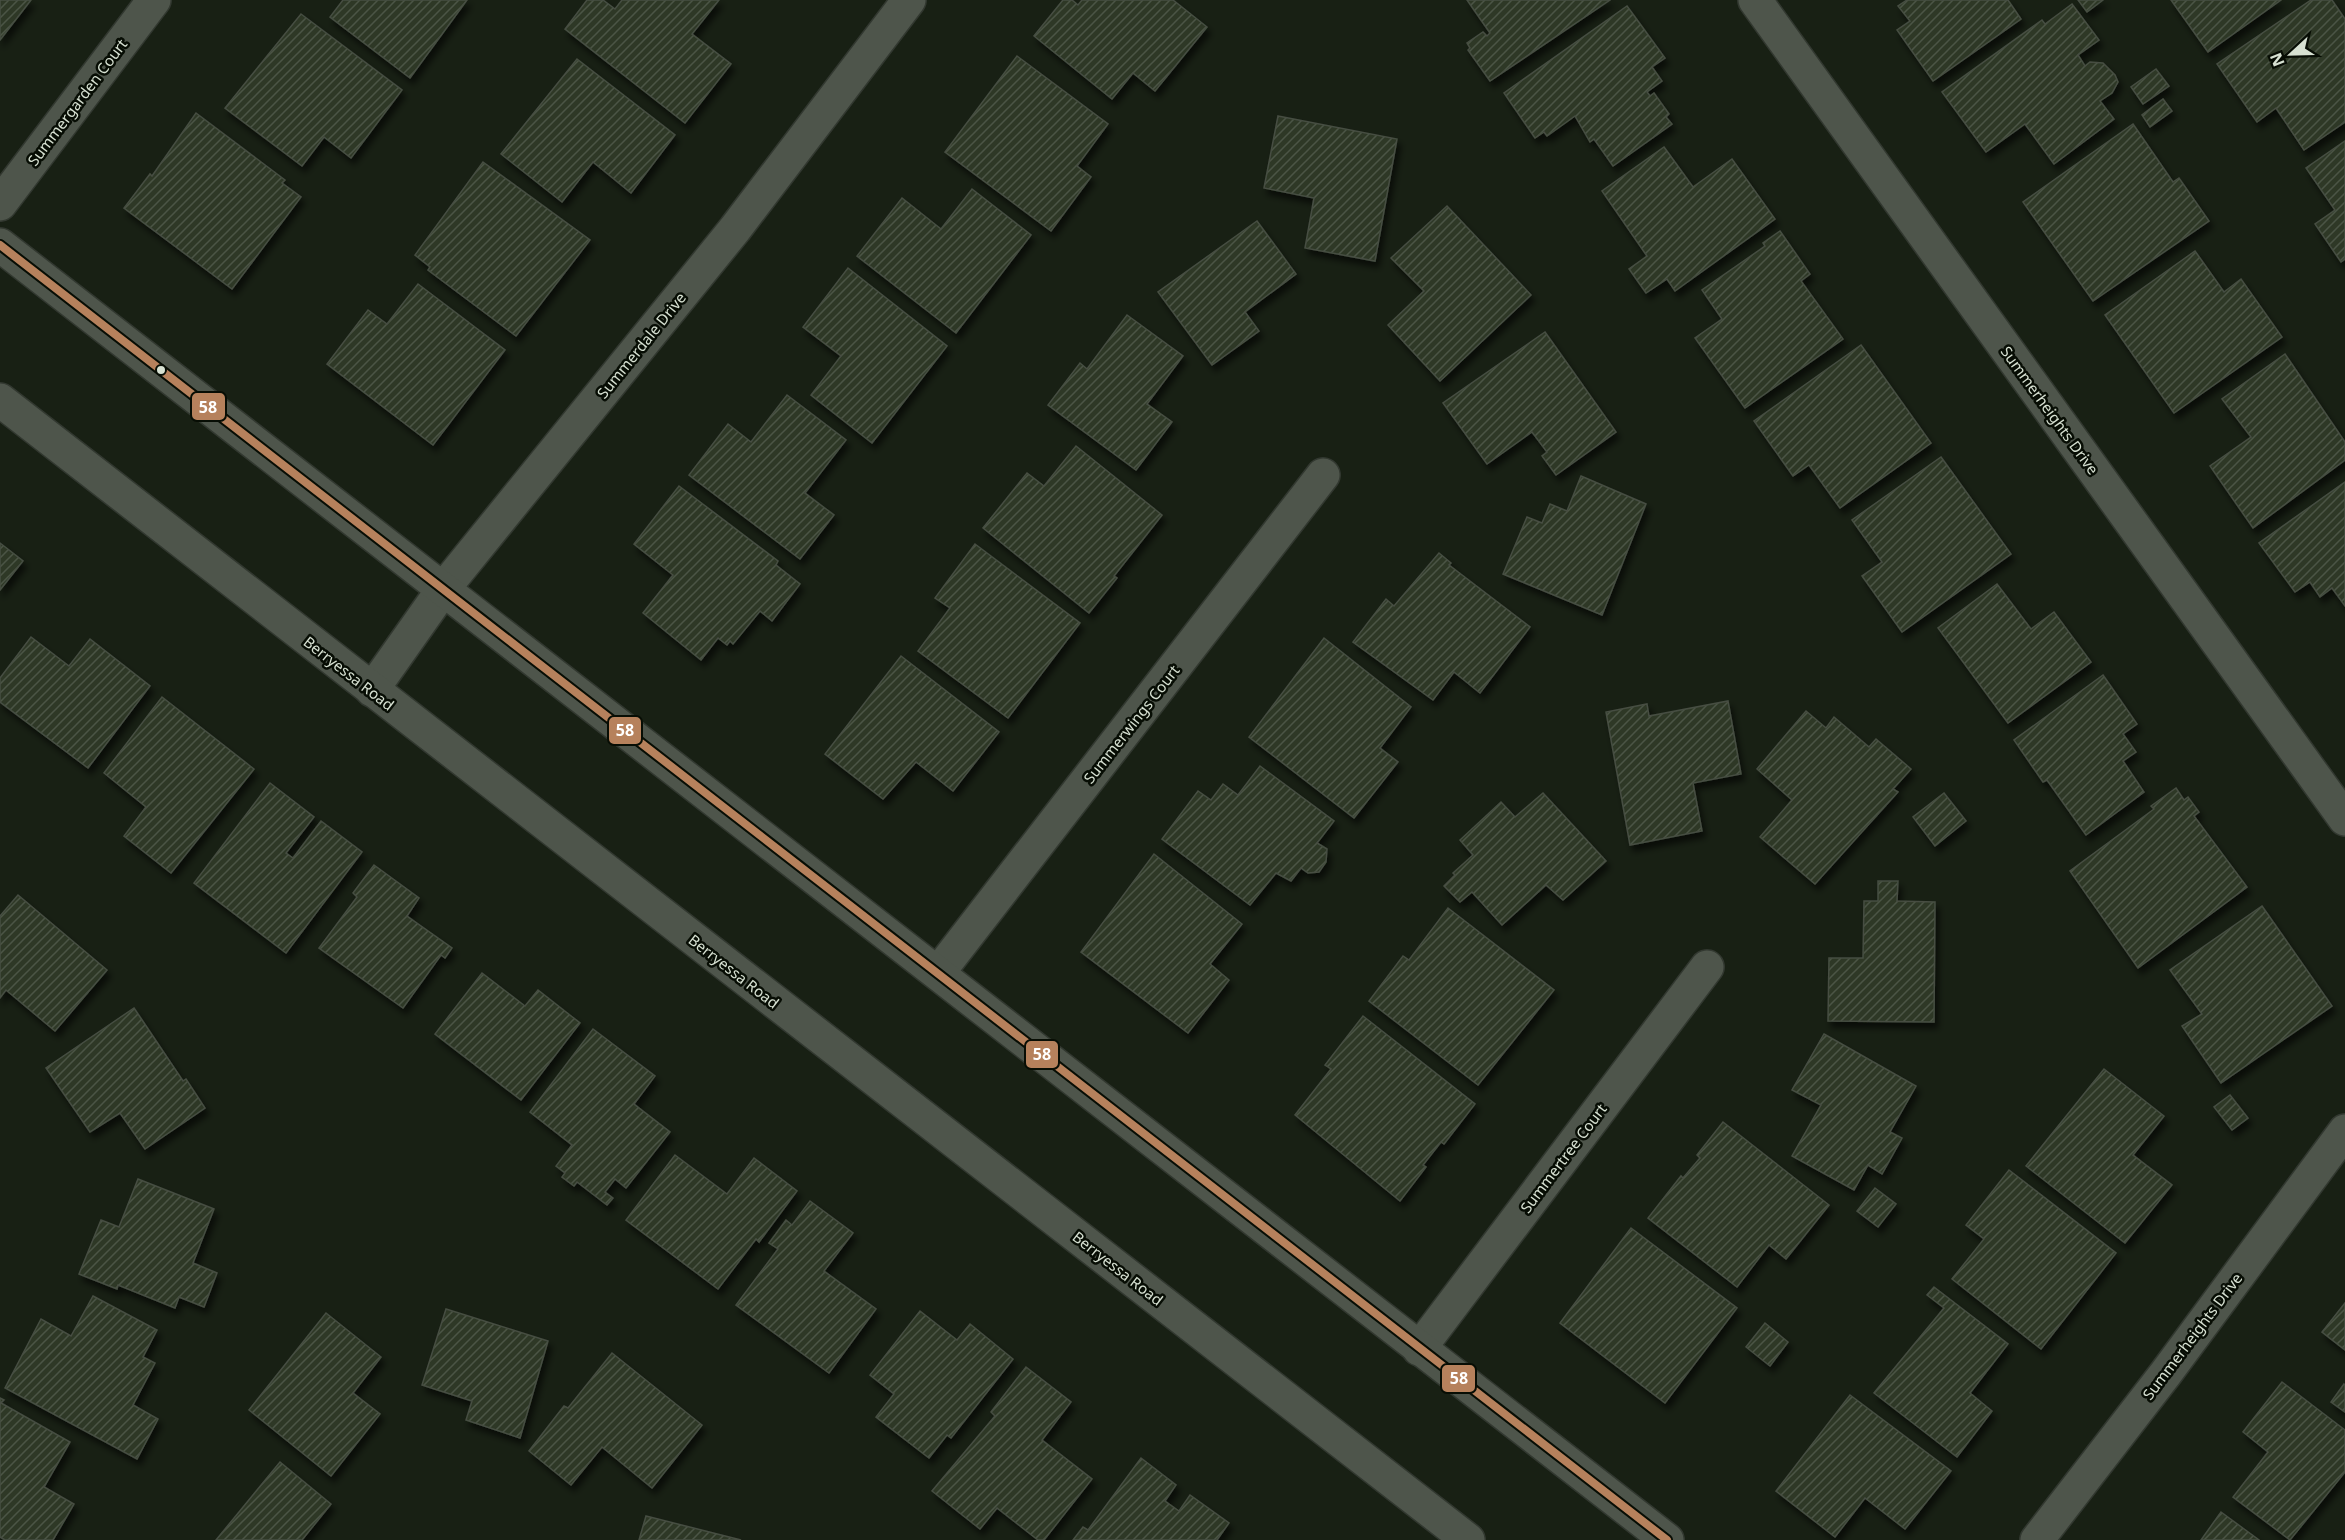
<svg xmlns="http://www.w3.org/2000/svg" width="2345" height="1540" font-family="'Noto Sans',sans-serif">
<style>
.building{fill:url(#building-hatch);stroke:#464e42;stroke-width:1.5;filter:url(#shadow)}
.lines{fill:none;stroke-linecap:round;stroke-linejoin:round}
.street-casing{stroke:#323830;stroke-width:36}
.secondary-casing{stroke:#323830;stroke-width:36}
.street{stroke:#4e554b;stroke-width:33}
.secondary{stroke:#4e554b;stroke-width:33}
.bus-1-casing{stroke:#070d04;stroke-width:12}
.bus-1{stroke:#b6815c;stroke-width:8}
.bus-dot{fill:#d7e1d2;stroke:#070d04;stroke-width:2}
.labels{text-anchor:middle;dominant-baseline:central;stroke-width:5;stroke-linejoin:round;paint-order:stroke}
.street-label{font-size:15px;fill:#d7e1d2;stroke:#070d04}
.line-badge{stroke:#070d04;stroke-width:2}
.badge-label{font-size:16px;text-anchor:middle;font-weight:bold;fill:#fff}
</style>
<defs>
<pattern id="building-hatch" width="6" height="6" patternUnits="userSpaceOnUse" patternTransform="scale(1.5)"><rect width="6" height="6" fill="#2e3827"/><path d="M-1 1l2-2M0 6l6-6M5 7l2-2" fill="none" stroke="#4c5445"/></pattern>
<filter id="shadow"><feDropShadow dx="3.5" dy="6" stdDeviation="3" flood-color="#0009"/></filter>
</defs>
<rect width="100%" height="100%" fill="#182014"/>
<g class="building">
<path d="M0,0H31L0,40Z"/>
<path d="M343,0H467L410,78L330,17Z"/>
<path d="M587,0H603L615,9L622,0H719L692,34L731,64L685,123L565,29Z"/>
<path d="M1063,0H1072L1078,5L1082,0H1173L1207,27L1155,91L1133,73L1112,99L1034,36Z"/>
<path d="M1467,0H1610L1490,81L1468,50L1470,48L1467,43L1483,32L1487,36L1490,33Z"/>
<path d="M1907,0H2008L2021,19L1933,81L1897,30L1910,21L1898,6Z"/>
<path d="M2078,0H2103L2087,12Z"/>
<path d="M2171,0H2281L2208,52Z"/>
<path d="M2311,0H2332L2345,19V122L2304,150L2276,108L2257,122L2217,64Z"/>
<path d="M2072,4L2099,40L2078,55L2085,66L2090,62L2103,63L2115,75L2118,82L2112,93L2100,101L2114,119L2054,164L2025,124L1986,152L1942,92L2042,20L2045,24Z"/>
<path d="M1627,6L1665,58L1652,67L1662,81L1647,92L1650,96L1654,93L1669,114L1666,117L1672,124L1613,166L1594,139L1590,142L1575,116L1547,136L1544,132L1535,138L1504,93Z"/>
<path d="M301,14L402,90L351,158L324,137L302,166L225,108Z"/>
<path d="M1017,56L1108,124L1077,166L1091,177L1051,231L945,152Z"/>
<path d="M577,59L675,135L631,193L593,162L562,202L501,154Z"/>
<path d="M2156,69L2169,86L2143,104L2131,87Z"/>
<path d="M2163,99L2172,111L2150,127L2142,115Z"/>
<path d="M196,113L285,180L282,183L301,197L232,289L124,208L150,174L152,176Z"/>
<path d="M1278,116L1397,139L1375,261L1305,248L1314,198L1264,188Z"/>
<path d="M2133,124L2173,182L2179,178L2209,221L2093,301L2023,202Z"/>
<path d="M2345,141V259L2341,262L2315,224L2335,210L2306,168Z"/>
<path d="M1664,147L1693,187L1732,159L1775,219L1675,291L1667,279L1646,293L1629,269L1647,256L1602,191Z"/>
<path d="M483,162L590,240L516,336L428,270L430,267L415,255Z"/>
<path d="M972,189L1031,235L956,333L857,256L902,198L941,229Z"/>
<path d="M1447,206L1531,295L1440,381L1388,325L1424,291L1391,258Z"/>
<path d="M1257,221L1296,274L1245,312L1259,331L1212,365L1158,292Z"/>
<path d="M1780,231L1810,274L1801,281L1843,339L1745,408L1695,338L1722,319L1702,290L1765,246L1763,243Z"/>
<path d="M2195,251L2224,292L2241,279L2282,337L2174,413L2105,315Z"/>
<path d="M848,268L947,346L872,443L811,395L841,356L803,327Z"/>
<path d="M418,284L505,350L433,445L327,364L368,310L387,324Z"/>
<path d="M1127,315L1183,356L1147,404L1172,422L1136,470L1048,405L1080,363L1087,369Z"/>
<path d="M1545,332L1616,432L1556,475L1542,456L1547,452L1532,432L1487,464L1443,403Z"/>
<path d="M1861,345L1931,443L1840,508L1809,465L1793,476L1754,421Z"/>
<path d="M2285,354L2345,442V460L2253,528L2210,466L2251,437L2222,399Z"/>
<path d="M787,395L846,440L805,493L834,515L800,559L689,475L728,424L751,442Z"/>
<path d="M1076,446L1162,515L1114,576L1117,578L1089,613L983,528L1027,473L1044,486Z"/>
<path d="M1941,457L2011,554L1902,632L1862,576L1882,562L1852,520Z"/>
<path d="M1581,476L1646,504L1602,615L1503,574L1527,517L1542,523L1550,504L1567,511Z"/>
<path d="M2345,482V606L2332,588L2320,597L2310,582L2295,592L2259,543Z"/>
<path d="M679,486L778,561L776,565L800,584L772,621L760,611L733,644L730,641L727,645L718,638L701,660L643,613L673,575L634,544Z"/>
<path d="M0,543L23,561L0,590Z"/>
<path d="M975,544L1080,623L1008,718L918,651L950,608L935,598Z"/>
<path d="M1439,553L1451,563L1449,565L1530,627L1480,693L1454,672L1433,700L1353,642L1386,599L1394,606Z"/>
<path d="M1997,584L2031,629L2054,612L2091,662L2008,723L1938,628Z"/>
<path d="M31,637L69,666L90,639L150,686L88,768L0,702V678Z"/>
<path d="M1324,638L1411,707L1380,748L1398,762L1354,818L1249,737Z"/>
<path d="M901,656L999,732L953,791L916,762L883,799L825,754Z"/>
<path d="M2103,675L2137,724L2123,734L2136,752L2123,761L2144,792L2086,835L2047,780L2043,782L2014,740Z"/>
<path d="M162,697L254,769L171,873L124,836L146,807L104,773Z"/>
<path d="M1728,701L1741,774L1693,783L1702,831L1630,845L1606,712L1647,704L1649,716Z"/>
<path d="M1806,711L1826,728L1834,717L1869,747L1876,739L1911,769L1893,789L1898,792L1815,884L1760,837L1792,800L1757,769Z"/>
<path d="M1260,766L1334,821L1317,843L1327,849L1326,862L1319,872L1308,873L1301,868L1291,881L1276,873L1250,905L1162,839L1198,791L1211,800L1223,784L1238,795Z"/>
<path d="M270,783L314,817L286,853L293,858L321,821L362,852L286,953L194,883Z"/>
<path d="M2176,788L2184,800L2188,797L2199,812L2194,816L2247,887L2138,968L2070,871L2154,809L2151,806Z"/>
<path d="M1543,793L1606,861L1563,900L1546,885L1502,925L1472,892L1460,902L1444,886L1455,875L1453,873L1473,855L1460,840L1501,802L1515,817Z"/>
<path d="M1944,793L1966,821L1935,846L1913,817Z"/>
<path d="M1154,854L1242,924L1210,964L1229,980L1188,1033L1081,952Z"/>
<path d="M374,865L419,898L407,916L452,948L445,958L441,955L403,1008L319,948L357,897L353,893Z"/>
<path d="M1878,881H1898L1897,901L1935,902L1934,1022L1828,1021L1829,958H1863L1864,901H1878Z"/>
<path d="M18,895L107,970L55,1031L6,990L0,998V916Z"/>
<path d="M2262,906L2332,1006L2221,1083L2182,1026L2202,1014L2170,970Z"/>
<path d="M1448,908L1554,990L1478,1085L1369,1001L1403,956L1409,960Z"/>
<path d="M482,973L525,1006L538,990L580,1023L521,1100L435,1034Z"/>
<path d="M134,1008L183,1081L186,1079L205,1108L145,1149L120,1113L90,1132L46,1068Z"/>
<path d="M1363,1016L1475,1104L1444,1144L1441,1142L1423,1165L1426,1167L1400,1201L1295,1115L1331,1069L1325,1065Z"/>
<path d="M593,1029L655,1076L634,1104L670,1132L626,1188L615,1179L605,1192L613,1198L607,1205L577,1182L574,1186L562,1177L565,1173L556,1166L572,1145L530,1112Z"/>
<path d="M1824,1034L1916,1086L1890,1132L1902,1138L1882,1174L1868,1165L1854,1190L1792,1156L1821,1105L1792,1090Z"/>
<path d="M2104,1069L2164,1116L2133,1155L2172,1185L2125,1243L2026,1166Z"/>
<path d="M2230,1095L2248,1118L2232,1130L2214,1107Z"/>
<path d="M1723,1122L1829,1205L1786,1259L1769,1245L1737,1287L1648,1218L1681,1176L1683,1178L1700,1158L1697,1155Z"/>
<path d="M675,1155L727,1194L754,1158L797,1191L759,1242L756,1239L718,1289L626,1220Z"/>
<path d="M2009,1170L2116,1253L2041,1349L1952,1279L1984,1239L1966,1225Z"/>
<path d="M138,1179L214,1209L193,1263L217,1273L204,1307L179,1297L175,1308L118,1285L117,1289L79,1274L101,1220L119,1227Z"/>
<path d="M1875,1188L1896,1204L1878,1227L1857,1211Z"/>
<path d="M810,1201L853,1233L824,1271L876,1309L829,1373L736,1305L778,1249L769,1243L786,1220L792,1225Z"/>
<path d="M1631,1228L1737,1308L1665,1403L1560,1323Z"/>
<path d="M1934,1287L2008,1344L1970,1393L1992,1411L1957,1457L1874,1393L1944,1308L1927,1295Z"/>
<path d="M93,1296L157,1330L143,1357L155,1363L133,1405L158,1419L137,1459L5,1388L41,1319L71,1336Z"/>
<path d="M2345,1303V1350L2322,1332Z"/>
<path d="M446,1309L548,1341L520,1438L466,1420L472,1401L422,1385Z"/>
<path d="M920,1311L957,1340L970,1324L1013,1359L951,1438L947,1435L929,1458L876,1417L894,1394L870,1375Z"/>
<path d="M326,1313L381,1357L353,1393L380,1414L331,1476L249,1410Z"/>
<path d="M1765,1323L1788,1342L1770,1366L1746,1347Z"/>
<path d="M612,1353L702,1425L652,1488L602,1447L571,1485L529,1451L564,1406L568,1408Z"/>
<path d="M1026,1367L1071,1402L1042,1440L1092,1479L1044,1540H1038L997,1508L980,1529L932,1491L995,1416L991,1412Z"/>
<path d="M2282,1382L2345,1430V1472L2290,1540L2233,1497L2268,1452L2243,1432Z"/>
<path d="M2344,1384L2345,1385V1412L2331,1402Z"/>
<path d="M1850,1395L1951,1471L1905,1529L1865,1498L1835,1537L1776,1491Z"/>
<path d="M0,1398L4,1400L1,1403L70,1442L44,1487L74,1504L53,1540H5L0,1537Z"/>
<path d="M1141,1458L1176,1485L1165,1501L1179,1511L1190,1495L1229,1523L1217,1540H1073L1083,1527L1088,1530Z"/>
<path d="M280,1462L331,1504L302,1540H216Z"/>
<path d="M2221,1512L2259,1540H2201Z"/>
<path d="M646,1516L741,1540H639Z"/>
</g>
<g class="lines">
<defs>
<g id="street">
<path d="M1755,0L2345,819"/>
<path d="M0,204L154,0"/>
<path d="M372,690L444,588L735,229L909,0"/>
<path d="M938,973L1323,475"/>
<path d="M1419,1349L1707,967"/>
<path d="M2037,1540L2166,1373L2345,1131"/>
</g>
<g id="secondary">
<path d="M0,245L1667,1540"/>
<path d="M0,400L1468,1540"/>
</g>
</defs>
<use href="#street" class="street-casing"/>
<use href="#secondary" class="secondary-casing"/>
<use href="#street" class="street"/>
<use href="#secondary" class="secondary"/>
<defs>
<path id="bus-1" d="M0,245L1667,1540"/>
</defs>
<use href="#bus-1" class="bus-1-casing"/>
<use href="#bus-1" class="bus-1"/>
</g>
<circle class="bus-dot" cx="161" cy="370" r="5"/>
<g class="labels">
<g class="street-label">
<text transform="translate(77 102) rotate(-53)">Summergarden Court</text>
<text transform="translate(641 345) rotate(-51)">Summerdale Drive</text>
<text transform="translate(2050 410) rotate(54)">Summerheights Drive</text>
<text transform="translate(349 673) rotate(38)">Berryessa Road</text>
<text transform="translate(1131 724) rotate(-52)">Summerwings Court</text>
<text transform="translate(734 971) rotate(38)">Berryessa Road</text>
<text transform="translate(1563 1158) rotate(-53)">Summertree Court</text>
<text transform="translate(1118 1268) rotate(38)">Berryessa Road</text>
<text transform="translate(2192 1336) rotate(-53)">Summerheights Drive</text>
</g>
</g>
<g class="line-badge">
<rect x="191" y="392" width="35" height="29" rx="6" fill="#b6815c"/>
<rect x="608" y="716" width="34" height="29" rx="6" fill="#b6815c"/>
<rect x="1025" y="1040" width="34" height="29" rx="6" fill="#b6815c"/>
<rect x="1441" y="1364" width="35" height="29" rx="6" fill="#b6815c"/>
</g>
<g class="badge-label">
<text x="208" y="413">58</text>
<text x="625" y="736">58</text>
<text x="1042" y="1060">58</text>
<text x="1459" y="1384">58</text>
</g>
<g transform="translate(2291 54) rotate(248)" stroke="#070d04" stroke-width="4.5" paint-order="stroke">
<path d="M0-4.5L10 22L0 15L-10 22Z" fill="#d7e1d2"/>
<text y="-9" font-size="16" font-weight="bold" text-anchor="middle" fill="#d7e1d2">N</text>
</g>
</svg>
